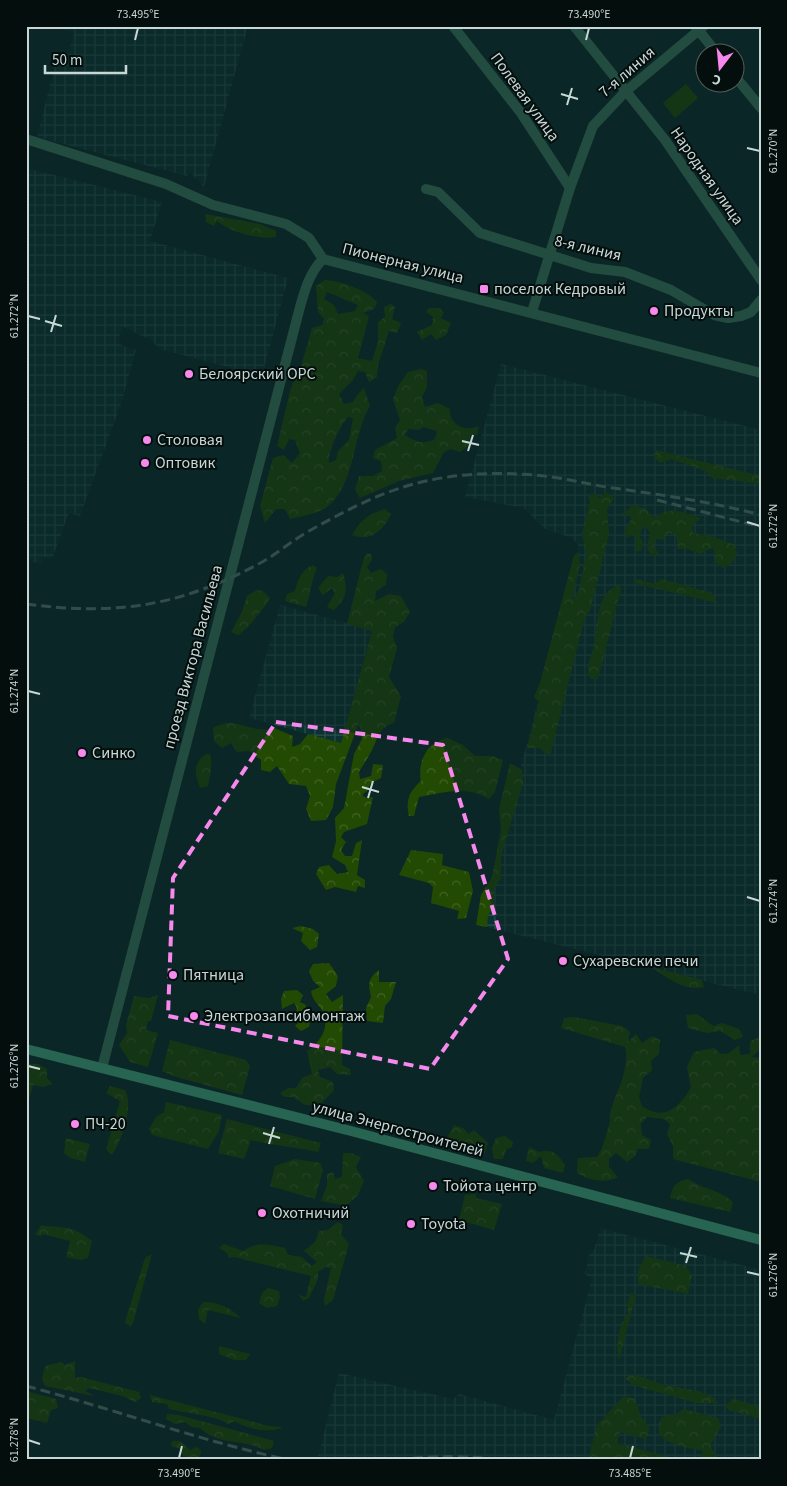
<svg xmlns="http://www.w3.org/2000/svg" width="787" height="1486" font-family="'Source Sans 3',sans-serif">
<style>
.industrial{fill:url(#industrial-grid)}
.forest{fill:url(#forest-crowns);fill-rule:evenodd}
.pitch{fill:#234a02}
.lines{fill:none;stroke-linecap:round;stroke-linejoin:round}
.minor{stroke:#417b61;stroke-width:10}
.tertiary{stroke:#417b61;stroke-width:10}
.secondary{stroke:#4baf85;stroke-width:10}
.rail{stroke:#637a78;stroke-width:3;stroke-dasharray:10 5;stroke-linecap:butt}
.marked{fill:none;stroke:#f788ec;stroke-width:4;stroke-dasharray:10 6;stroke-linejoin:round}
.ticks{fill:none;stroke:#c7d7d5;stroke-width:2}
.poi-dot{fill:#f788ec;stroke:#040e0d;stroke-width:2}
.labels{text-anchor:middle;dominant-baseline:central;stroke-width:4;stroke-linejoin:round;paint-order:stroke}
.street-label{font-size:16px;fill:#c7d7d5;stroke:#040e0d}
.poi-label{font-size:16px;fill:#c7d7d5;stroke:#040e0d;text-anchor:start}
.neatline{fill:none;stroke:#c7d7d5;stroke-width:2}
.ticks-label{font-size:12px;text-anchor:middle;fill:#c7d7d5}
</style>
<defs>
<pattern id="industrial-grid" width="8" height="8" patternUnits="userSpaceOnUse" patternTransform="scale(1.25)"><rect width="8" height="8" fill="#093230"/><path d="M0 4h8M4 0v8" fill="none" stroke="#2b4f4d"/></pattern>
<pattern id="forest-crowns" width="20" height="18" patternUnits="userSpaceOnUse" patternTransform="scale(1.25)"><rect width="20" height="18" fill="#234a02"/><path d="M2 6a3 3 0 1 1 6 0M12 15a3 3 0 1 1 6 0" fill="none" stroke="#416326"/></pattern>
</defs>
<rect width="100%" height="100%" fill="#0b2726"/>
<g class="industrial">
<path d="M63,26H248L204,187L191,173H188L187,176L37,137L57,57L67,60L74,32L62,29Z"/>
<path d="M26,168L162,202L150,241L288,278L262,376L160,349L151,340L123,327L119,337L121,345L136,350L121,404L80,516L69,513L52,559L43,557L41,564L26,560Z"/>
<path d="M501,364L761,430V980L756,994L479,925L579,546L572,538L545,529L524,508L465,497Z"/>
<path d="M280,605L372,630L341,743L249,718Z"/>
<path d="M600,1228L761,1270V1460H317L339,1373L453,1399L459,1394L554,1420L592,1279L585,1274L590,1253L594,1250Z"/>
</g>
<g class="forest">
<path d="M205,214L260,224L276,231V237C259,240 230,232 217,221L214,226L206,222Z"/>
<path d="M325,280C341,281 367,290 377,302L374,309L363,313L369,316L358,358L372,361L378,342V322L385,317L384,307L391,304L395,307L392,319L401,323L397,333L389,331L378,365L377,377L369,382L365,372L358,371L353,380L339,394L344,404L353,402L357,395L364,388L370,406C352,435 356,484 327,507C316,514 303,516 290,519L285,509H276L265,523L260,506L273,458L283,455L292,463L300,453L295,440L289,439L284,450L277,446L290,391L296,375L310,372L301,366L312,328L322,325L324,319L318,312L316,286ZM327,292L358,305L355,311L338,314L334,305L324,299ZM348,417L353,418L349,440L338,451L336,460L329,463C328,451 340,426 348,417Z"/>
<path d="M429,308H439L444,312L441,318L451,323L446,335L436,340L431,334L422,340L417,332L432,325L433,317L426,312Z"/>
<path d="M421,369L427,371V387L422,397L425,407L438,403L450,409C449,425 465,432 479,426L477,435H470L469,446L460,452L451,449L444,452L433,473L399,481L360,498L355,490L359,476H373L382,471L381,461L373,458L375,450L397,438L395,428L400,420L393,399L399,385L408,372ZM423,427L437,431L435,439C423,445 416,442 405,435L408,429L419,430Z"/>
<path d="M655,450L761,476V484L712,478L706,471L671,459L660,463L654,457Z"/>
<path d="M606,492L614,498L607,510L609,534L590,611L584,620L550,756L540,748H527L539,702L534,697L540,683L574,555L579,552L580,564L572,601L579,590L586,554L582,534L590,501L588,496L594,493L599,498Z"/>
<path d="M633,505L646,509L653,518C670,505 682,512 701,518L692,525L693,533L714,537L735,545L737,553L733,562L724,568L716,563L714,549H709L700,554L688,549H678L676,534L668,533L663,540L656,539L653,546L659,554L652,556L647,548L650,533L645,525L639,535L643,543L641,551H636V535L626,537L625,530L631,519L629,514L621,515Z"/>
<path d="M385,509L391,514C383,531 371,542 352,535C361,520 368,514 385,509Z"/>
<path d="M367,553L371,554L372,560L367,567L371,573L381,569L387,574L386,585L376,591L375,601L389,594L401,596L410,612L404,622L395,627L393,637L397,648L389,677L401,696L394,723C379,727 378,738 372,750C368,758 363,765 359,772L360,779L371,776L373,764L383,765L381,778L371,783L367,791L362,795L367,798L373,797L367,824L344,832L341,837L346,842L341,850L345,856H352L356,843L362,840L357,875L365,880V888L358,886L356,892L335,887L326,890L316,874L319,867L329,865L337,874L348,872L345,865L332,857L336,841L335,818L344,808L354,754L362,739L359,723L336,784L333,807L326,820L311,821L306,809L310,796L306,786L289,784L277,766L270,772L261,770V760L249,751L237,752L231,743L222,748L214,741L213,728C218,726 226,722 232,723C247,725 258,733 274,728L293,736L292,747L300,744L308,734L341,743L372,631L347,624L363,561Z"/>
<path d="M313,565L317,568C311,581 311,593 306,607L285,601L287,594L295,591C297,581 302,569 313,565Z"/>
<path d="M343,573C348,590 347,598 334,610L327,607L335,593L332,588L323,595L318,588L328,576L337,577Z"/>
<path d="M636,579L654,584L662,579L712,593L717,603L633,583Z"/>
<path d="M619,585L621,589L598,679H591C584,666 591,659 594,646C598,626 595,593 619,585Z"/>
<path d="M257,590L263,591L270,598C265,607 247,630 238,635L231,632L242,612L247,596Z"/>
<path d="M447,738L463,745L475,756H492L503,760L495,792L489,799C466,785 444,793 419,797L414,816H409C405,800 410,791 421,781C417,762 427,742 447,738Z"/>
<path d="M206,754H210C213,765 210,775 208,786L200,788C195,773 192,765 206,754Z"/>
<path d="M510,763L522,770L523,783L501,856V878L494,889V906L488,915L487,927L476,925L481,895L492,877L501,830L499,809Z"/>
<path d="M411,850L443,854L442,865L469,872L473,891L466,918L457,919L459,911L431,903L433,887L429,883L399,875Z"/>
<path d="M301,926L313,929L319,934L317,947L310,950L301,941L303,933L292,928Z"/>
<path d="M329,963L338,976L336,986L326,994L332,1002L343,995L342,1065L350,1069L351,1075L337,1074L330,1067L318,1070L320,1077L333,1082L334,1090L320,1105H305L293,1097H284L280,1093L288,1088H296L302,1078L312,1074L307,1051C320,1042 330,1029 323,1012C318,1003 313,1002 311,991L320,987L313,981L309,971L313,964Z"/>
<path d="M651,967L702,980L704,987C684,992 667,977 651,967Z"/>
<path d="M379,970V982H396L391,999L385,1006L383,1023L367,1021L366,1008L371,997C368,984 368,978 379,970Z"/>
<path d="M297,990L303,995L300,1002L306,1005L305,1012L312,1014L309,1027L301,1031L295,1026L302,1018L295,1014L297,1008L294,1003L282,1009L281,999L284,991Z"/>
<path d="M158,995L151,1021H148L146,1030L158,1033L148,1067L130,1062L119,1045L127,1033L126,1025L134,996L148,998Z"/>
<path d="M697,1014L713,1026L722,1023L739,1029L743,1037L735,1040L720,1031L707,1033L688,1028L686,1015Z"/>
<path d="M574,1017L622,1026L630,1032L628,1042L636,1034L642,1043L652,1036L660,1040L659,1054L651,1061L652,1070L643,1078L639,1097L642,1106C664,1122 680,1107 691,1087L687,1067L694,1052L714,1048L721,1054L729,1053L739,1045L740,1055L750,1054V1041L761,1037V1048L752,1057L761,1058V1182L673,1159V1146L667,1134L670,1124L664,1119L647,1117L641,1124L642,1135L651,1140L649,1149H638L635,1156L627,1162L616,1153L609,1159V1167L618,1177C606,1184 588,1180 577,1173L578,1158L597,1157C603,1149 606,1135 609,1125C611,1121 609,1117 610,1114C615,1093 631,1069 625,1047L561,1028L564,1018Z"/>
<path d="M170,1040L246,1060L250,1066L242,1095L176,1077L162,1071Z"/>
<path d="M28,1064H38L47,1069V1078L53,1084L43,1087L33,1085L26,1110Z"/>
<path d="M110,1086L125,1090C134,1106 122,1140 112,1155L106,1149L120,1101L106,1093Z"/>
<path d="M166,1102L222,1115L219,1131L208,1149L152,1135L149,1129L156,1117L164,1112Z"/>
<path d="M227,1119L321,1143L318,1152C295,1147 273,1146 251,1140L244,1159L218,1153Z"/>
<path d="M454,1125L463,1128L469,1134L474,1130L488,1143L485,1153L472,1146L450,1143L448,1136Z"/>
<path d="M505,1136L513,1142L512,1147L506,1150L503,1159H494L492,1148L496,1138Z"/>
<path d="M66,1138L90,1144L85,1162L70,1158L64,1153Z"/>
<path d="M529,1147L539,1152C553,1149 557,1153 565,1165L563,1173L544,1168L541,1156L533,1163L526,1161Z"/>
<path d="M343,1153H351L361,1157L356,1167L364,1181L358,1195L346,1206L321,1201L327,1185V1174L333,1172L335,1179L342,1177Z"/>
<path d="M295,1159L320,1163L323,1170L315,1199L270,1186L275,1166Z"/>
<path d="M688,1179C704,1190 719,1189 733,1202L730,1212L670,1198C673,1186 675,1182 688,1179Z"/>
<path d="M476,1194V1198L502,1204L494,1230L459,1220L465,1195Z"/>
<path d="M338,1222L343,1225L341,1234L349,1244L333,1300L325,1306L324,1299L331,1268L326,1267L318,1272V1279L309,1298L303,1301L299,1295L306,1297L311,1276L234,1257L229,1258L227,1253L219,1248L224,1244L243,1251C257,1241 269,1245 285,1248L288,1255L302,1257L312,1266L317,1262L304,1251L315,1242L319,1231L328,1230Z"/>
<path d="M41,1225C66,1229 70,1224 92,1241L88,1258L81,1260L66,1257L70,1241L42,1234L41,1236L35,1235Z"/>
<path d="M152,1254L133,1323L130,1327L125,1322L145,1258Z"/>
<path d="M646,1256L686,1266L692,1276L688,1294L639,1284C635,1273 640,1265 646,1256Z"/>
<path d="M268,1288L279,1291L280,1297L277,1306L267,1308L259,1303L262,1293Z"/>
<path d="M631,1293L636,1295L619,1360C615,1345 619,1325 628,1313L627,1304Z"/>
<path d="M203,1302C219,1302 230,1308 241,1318L208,1310L205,1324L199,1319L198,1310Z"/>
<path d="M219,1346L250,1354L246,1360H234L219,1354Z"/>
<path d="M75,1361V1378L81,1377L139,1392L141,1398L135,1402L122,1396L89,1388L85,1391L94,1396L45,1386L42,1379L45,1366L61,1362L65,1365Z"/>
<path d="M631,1375C641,1376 648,1379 658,1383C674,1388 697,1388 712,1397C714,1398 716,1401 718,1403H697L633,1385L625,1378Z"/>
<path d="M26,1391L56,1399L58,1408L51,1410L47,1423L26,1418Z"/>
<path d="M150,1395L269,1426L283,1427C272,1434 245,1429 235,1421L228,1424C218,1416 185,1413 169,1409L167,1404L152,1402Z"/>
<path d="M624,1396L635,1399L641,1417L650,1428L646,1439L620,1432L617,1443L680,1460H588L597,1425Z"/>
<path d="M734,1399L761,1407V1419L729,1410L725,1405Z"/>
<path d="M683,1409L718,1418L721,1427L710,1445L718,1460H700L703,1451C684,1446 647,1444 662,1417L677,1414Z"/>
<path d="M167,1414L179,1415L274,1441L272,1448L264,1450C244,1439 217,1445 200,1428L192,1427L185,1422L175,1424L166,1419Z"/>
<path d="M172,1441H180L190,1450L197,1447L201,1451L200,1456L196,1459L183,1456L180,1449L171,1446Z"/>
</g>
<path class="pitch" d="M686,84L698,98L675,118L663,103Z"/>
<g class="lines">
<g class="minor">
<path d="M453,26L521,113L570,188"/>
<path d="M574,26L665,140L761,280"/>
<path d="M695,26L716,52"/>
<path d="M734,75L761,108"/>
<path d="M26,139L166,184L213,205L286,224L309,238L323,259"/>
<path d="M426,189L438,192L480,233L591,268L625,272L671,290L714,315L728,318L741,316L751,312L761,300"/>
<path d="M532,312L570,188L593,126L625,92L704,26"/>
</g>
<path class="tertiary" d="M102,1068L300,307C305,289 310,272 323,259L761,373"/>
<path class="secondary" d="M26,1049L351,1131L761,1240"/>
<g class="rail">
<path d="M657,500L761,527"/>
<path d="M26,604C118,616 182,606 264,561C279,552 293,540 309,531C341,513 375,495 410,485C456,472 506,471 552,477C573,480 592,485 613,488C663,495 712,502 761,515"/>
<path d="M26,1386C114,1409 200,1441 289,1460"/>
<path d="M398,1460C434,1455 469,1456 505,1460"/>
</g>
</g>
<path d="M0 0H787V1486H0ZM276,722L443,745L508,959L430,1069L168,1016L173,878Z" fill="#0b2726" fill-opacity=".55" fill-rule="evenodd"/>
<path class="marked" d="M276,722L443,745L508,959L430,1069L168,1016L173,878Z"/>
<path class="ticks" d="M135,40L138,28M586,40L589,28M561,94L578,99M567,105L572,88M747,148L760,151M28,316L40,319M45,321L62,326M51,332L56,315M462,441L479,445M468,451L473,435M747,522L760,526M28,691L40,694M362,787L379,792M368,798L373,781M747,897L760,901M28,1066L40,1069M263,1133L280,1138M269,1144L274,1127M680,1253L697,1257M686,1263L691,1247M747,1272L760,1275M28,1440L40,1444M179,1458L182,1446M630,1458L633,1446"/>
<g class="poi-dot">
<rect x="479" y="284" width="10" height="10" rx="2.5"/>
<circle cx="654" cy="311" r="5"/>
<circle cx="189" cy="374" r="5"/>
<circle cx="147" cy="440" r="5"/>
<circle cx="145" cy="463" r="5"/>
<circle cx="82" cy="753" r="5"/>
<circle cx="563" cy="961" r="5"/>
<circle cx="173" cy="975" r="5"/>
<circle cx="194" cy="1016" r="5"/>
<circle cx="75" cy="1124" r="5"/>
<circle cx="433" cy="1186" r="5"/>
<circle cx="262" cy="1213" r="5"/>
<circle cx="411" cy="1224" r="5"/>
</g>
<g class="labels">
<g class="street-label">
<text transform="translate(627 72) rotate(-41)">7-я линия</text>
<text transform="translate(525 97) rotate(54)">Полевая улица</text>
<text transform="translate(707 176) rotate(55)">Народная улица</text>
<text transform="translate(588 248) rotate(13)">8-я линия</text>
<text transform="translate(403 263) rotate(14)">Пионерная улица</text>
<text transform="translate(193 657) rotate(-75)">проезд Виктора Васильева</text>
<text transform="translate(398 1129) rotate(15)">улица Энергостроителей</text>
</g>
<g class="poi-label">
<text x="494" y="289">поселок Кедровый</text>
<text x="664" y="311">Продукты</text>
<text x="199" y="374">Белоярский ОРС</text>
<text x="157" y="440">Столовая</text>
<text x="155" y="463">Оптовик</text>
<text x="92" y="753">Синко</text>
<text x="573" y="961">Сухаревские печи</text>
<text x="183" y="975">Пятница</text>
<text x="204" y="1016">Электрозапсибмонтаж</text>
<text x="85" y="1124">ПЧ-20</text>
<text x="443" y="1186">Тойота центр</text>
<text x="272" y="1213">Охотничий</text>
<text x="421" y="1224">Toyota</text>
</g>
</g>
<rect width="787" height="1486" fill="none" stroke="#040e0d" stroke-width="55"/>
<g transform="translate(720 68) rotate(196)"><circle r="24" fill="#040e0d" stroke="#525e5d"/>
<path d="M0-4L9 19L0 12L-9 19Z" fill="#f788ec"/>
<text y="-8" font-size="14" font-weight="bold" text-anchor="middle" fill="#c7d7d5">С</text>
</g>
<path d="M45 65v8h81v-8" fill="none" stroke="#c7d7d5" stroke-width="2.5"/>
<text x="52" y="65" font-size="15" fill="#c7d7d5" stroke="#040e0d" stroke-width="4" paint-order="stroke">50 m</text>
<rect x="28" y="28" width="732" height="1430" class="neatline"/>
<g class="ticks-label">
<text x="138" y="18">73.495°E</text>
<text x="589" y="18">73.490°E</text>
<text transform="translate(773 151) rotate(-90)" y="4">61.270°N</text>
<text transform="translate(14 316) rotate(-90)" y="4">61.272°N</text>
<text transform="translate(773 526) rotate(-90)" y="4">61.272°N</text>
<text transform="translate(14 691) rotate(-90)" y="4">61.274°N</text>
<text transform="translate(773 901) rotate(-90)" y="4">61.274°N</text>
<text transform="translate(14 1066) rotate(-90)" y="4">61.276°N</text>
<text transform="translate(773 1275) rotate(-90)" y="4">61.276°N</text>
<text transform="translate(14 1440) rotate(-90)" y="4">61.278°N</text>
<text x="179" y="1477">73.490°E</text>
<text x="630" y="1477">73.485°E</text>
</g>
</svg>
